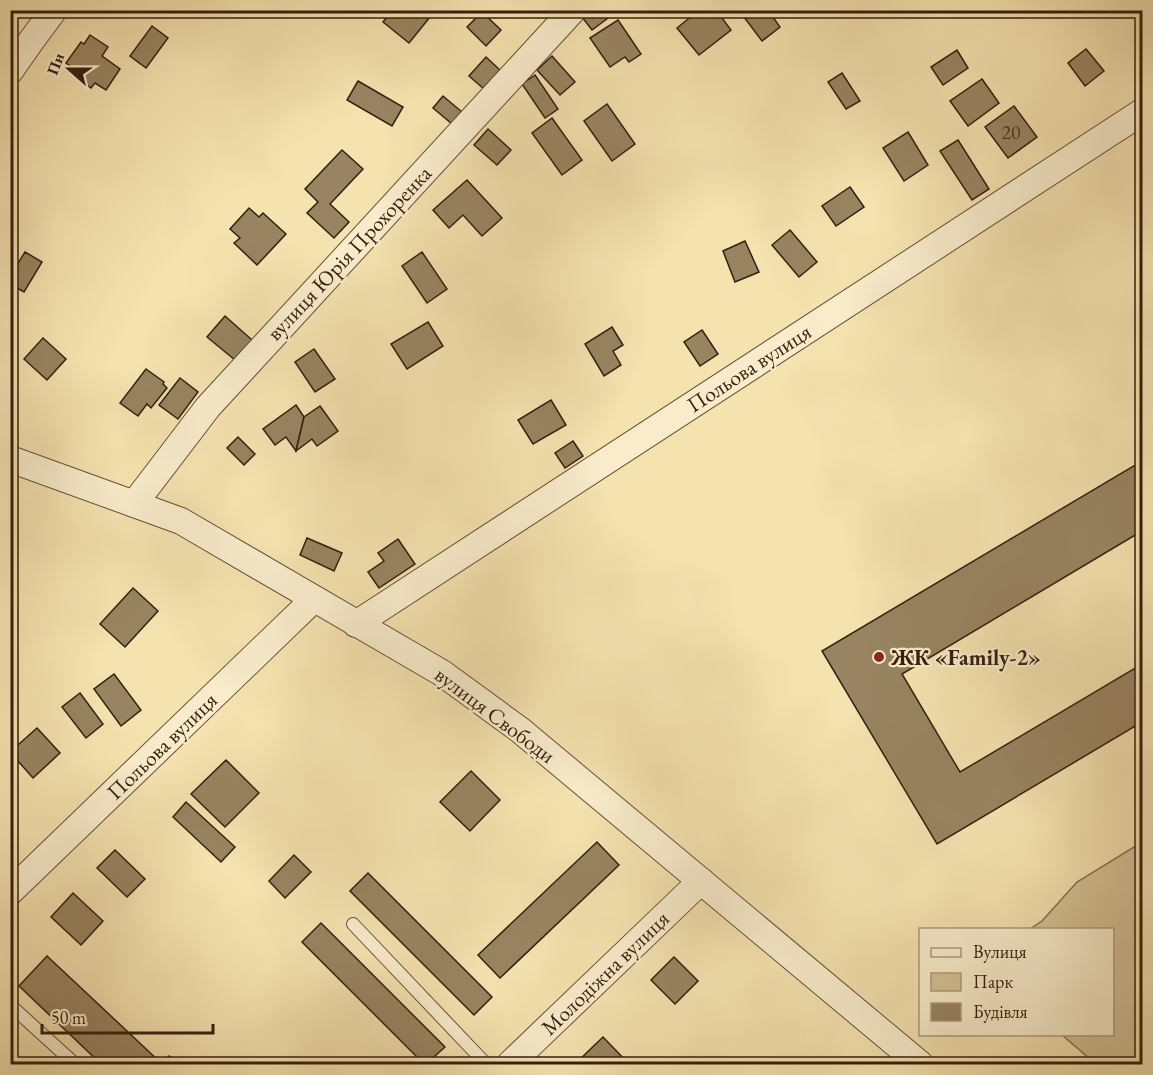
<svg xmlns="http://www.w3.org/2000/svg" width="1153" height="1075" font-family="'EB Garamond',serif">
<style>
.green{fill:#d4c193;stroke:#847050;stroke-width:1.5}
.building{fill:#988461;stroke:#351e0d;stroke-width:1.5}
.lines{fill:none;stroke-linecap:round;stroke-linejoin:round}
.lane-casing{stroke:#654f36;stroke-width:14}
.street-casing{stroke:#654f36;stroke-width:28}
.lane{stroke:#f8eccb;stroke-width:12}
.street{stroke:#f8eccb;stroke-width:26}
.poi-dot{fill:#8f2418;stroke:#f8eccb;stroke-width:2}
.labels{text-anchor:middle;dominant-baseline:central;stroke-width:4.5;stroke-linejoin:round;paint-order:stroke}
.number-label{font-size:20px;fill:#4e3822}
.street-label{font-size:22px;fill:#351e0d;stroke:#f8eccb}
.poi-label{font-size:22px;font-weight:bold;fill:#351e0d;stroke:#f8eccb;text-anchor:start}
</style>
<rect width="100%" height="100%" fill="#f4e2af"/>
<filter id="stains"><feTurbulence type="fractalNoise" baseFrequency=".00333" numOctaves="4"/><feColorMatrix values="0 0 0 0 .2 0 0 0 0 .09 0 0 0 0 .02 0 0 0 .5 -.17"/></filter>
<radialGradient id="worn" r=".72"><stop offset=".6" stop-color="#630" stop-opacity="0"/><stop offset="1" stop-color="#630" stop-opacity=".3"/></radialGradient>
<path class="green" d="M1142,842V1064H1082L1090,1059L1062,1035L1112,1034V930L1030,929L1042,921L1077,882Z"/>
<g class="building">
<path d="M393,10H422L430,17L409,43L383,22Z"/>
<path d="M590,10H615L616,12L592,30L582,17Z"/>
<path d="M699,10H716L731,30L699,55L677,28Z"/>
<path d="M752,10H768L780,27L762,41L744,17Z"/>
<path d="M482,12L501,30L486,46L467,27Z"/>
<path d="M618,20L641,54L629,62L625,57L610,67L590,38Z"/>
<path d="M152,26L168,38L146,68L130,56Z"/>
<path d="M90,35L108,47L102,56L120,69L106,90L95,83L91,88L74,77L78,71L66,63L81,42L84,44Z"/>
<path d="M1086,49L1104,71L1085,86L1068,63Z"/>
<path d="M957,50L968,68L943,85L931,67Z"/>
<path d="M552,56L575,82L560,95L537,70Z"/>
<path d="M486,57L500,70L484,89L469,76Z"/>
<path d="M842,73L860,101L846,109L828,82Z"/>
<path d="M535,75L558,109L545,118L522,84Z"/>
<path d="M982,79L999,103L968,126L950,101Z"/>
<path d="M358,81L403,107L392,126L347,100Z"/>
<path d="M443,96L462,112L452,124L433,108Z"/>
<path d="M607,104L635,144L612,161L584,121Z"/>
<path d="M1014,106L1037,137L1008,158L985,127Z"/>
<path d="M552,118L582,160L562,175L532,133Z"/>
<path d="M488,129L511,150L497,165L474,145Z"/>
<path d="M908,132L928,165L904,181L883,148Z"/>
<path d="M958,140L989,189L972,200L940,151Z"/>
<path d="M342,150L363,169L330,204L349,222L334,238L307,213L318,202L305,189Z"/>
<path d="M467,180L502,218L482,236L463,215L449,228L433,210Z"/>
<path d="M850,187L864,207L836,226L822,206Z"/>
<path d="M249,208L259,217L263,213L286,234L257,265L234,243L240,238L230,229Z"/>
<path d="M790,230L817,262L799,277L772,245Z"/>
<path d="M745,241L759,272L735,282L723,251Z"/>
<path d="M25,252L42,262L24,292L10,284V276Z"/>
<path d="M422,252L447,289L427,303L402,266Z"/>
<path d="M225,316L252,340L235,360L207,337Z"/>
<path d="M428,322L443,346L407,369L391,344Z"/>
<path d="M612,327L623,345L613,351L621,365L604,376L585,344Z"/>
<path d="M702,330L718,354L700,366L684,342Z"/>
<path d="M43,338L66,359L47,380L24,359Z"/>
<path d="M314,349L335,379L315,392L295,362Z"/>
<path d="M146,369L164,382L163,384L167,388L151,408L147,404L138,416L120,403Z"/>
<path d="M180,378L198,392L178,419L159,405Z"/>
<path d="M551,400L566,425L533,444L518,420Z"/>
<path d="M296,405L304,417L296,451L286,437L275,445L263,429Z"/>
<path d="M320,406L338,431L317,446L312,439L296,451L304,417Z"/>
<path d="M238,437L255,454L244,465L227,448Z"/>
<path d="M573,441L583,456L565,468L555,453Z"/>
<path d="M1142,461V531L902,674L960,772L1142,664V722L937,844L822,651Z"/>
<path d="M307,538L342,553L334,571L300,555Z"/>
<path d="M398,539L415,564L379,588L368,572L384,561L378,553Z"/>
<path d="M133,588L158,611L125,647L100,624Z"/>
<path d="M114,674L141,710L121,726L94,689Z"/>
<path d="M80,693L103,724L86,738L62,707Z"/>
<path d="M37,728L60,753L33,778L10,752Z"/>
<path d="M226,760L259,793L225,827L191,794Z"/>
<path d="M471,771L500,800L470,831L440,802Z"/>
<path d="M186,802L235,847L221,862L173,817Z"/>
<path d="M597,842L619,865L500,978L478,955Z"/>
<path d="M115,850L145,879L127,897L97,868Z"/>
<path d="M294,855L311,872L285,898L269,881Z"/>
<path d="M368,873L492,997L474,1015L350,891Z"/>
<path d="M73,893L103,921L81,945L51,917Z"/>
<path d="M321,923L445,1047L426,1064H424L302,942Z"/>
<path d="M47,956L161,1063L169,1056L178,1064H101L19,986Z"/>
<path d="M674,957L698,981L675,1004L651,980Z"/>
<path d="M603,1037L627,1062L625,1064H575Z"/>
</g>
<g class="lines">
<defs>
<g id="lane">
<path d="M353,924L486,1064"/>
<path d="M10,1005L75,1064"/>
</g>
<g id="street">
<path d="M10,71L31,41L54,10"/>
<path d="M10,459L181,521L442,673L520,730L920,1064"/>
<path d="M134,504L208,407L573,10"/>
<path d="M356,624L1142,112"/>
<path d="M10,892L314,599"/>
<path d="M510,1064L701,881"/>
</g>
</defs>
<use href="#lane" class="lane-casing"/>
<use href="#street" class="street-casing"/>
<use href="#lane" class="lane"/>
<use href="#street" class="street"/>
</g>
<circle class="poi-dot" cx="879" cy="657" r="6"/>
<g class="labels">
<g class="number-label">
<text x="1011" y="132">20</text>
</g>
<g class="street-label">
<text transform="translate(349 253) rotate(-47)">вулиця Юрія Прохоренка</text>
<text transform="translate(749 368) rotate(-33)">Польова вулиця</text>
<text transform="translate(495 715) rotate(37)">вулиця Свободи</text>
<text transform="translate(162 746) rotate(-44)">Польова вулиця</text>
<text transform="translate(605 973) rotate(-44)">Молодіжна вулиця</text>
</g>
<g class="poi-label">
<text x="891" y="657">ЖК «Family-2»</text>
</g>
</g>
<rect width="1153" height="1075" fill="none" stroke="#f4e2af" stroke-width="36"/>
<rect x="12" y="12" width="1129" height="1051" fill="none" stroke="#351e0d" stroke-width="3"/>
<rect x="18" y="18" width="1117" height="1039" fill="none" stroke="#351e0d" stroke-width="1.5"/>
<rect x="919" y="928" width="195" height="108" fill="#f8eccb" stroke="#aa9a7f" stroke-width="1.5"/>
<rect x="931" y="948" width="30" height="9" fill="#f8eccb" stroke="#aa9a7f" stroke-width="1.5"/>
<text x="973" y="958" font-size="18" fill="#351e0d">Вулиця</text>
<rect x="931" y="973" width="30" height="18" fill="#d4c193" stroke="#aa9a7f" stroke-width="1.5"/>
<text x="973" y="988" font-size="18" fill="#351e0d">Парк</text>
<rect x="931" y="1003" width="30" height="18" fill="#988461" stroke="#aa9a7f" stroke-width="1.5"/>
<text x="973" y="1018" font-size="18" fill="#351e0d">Будівля</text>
<g transform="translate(69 69) rotate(291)" stroke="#f8eccb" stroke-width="4.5" paint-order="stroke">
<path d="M0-4.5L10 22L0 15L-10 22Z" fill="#351e0d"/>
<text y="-9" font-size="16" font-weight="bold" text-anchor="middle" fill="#351e0d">Пн</text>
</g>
<path d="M42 1024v9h171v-9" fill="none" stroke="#351e0d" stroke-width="3"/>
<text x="51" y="1024" font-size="18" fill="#351e0d" stroke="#f8eccb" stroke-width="4.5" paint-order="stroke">50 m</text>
<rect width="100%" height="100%" filter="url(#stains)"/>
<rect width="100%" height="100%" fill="url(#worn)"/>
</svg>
